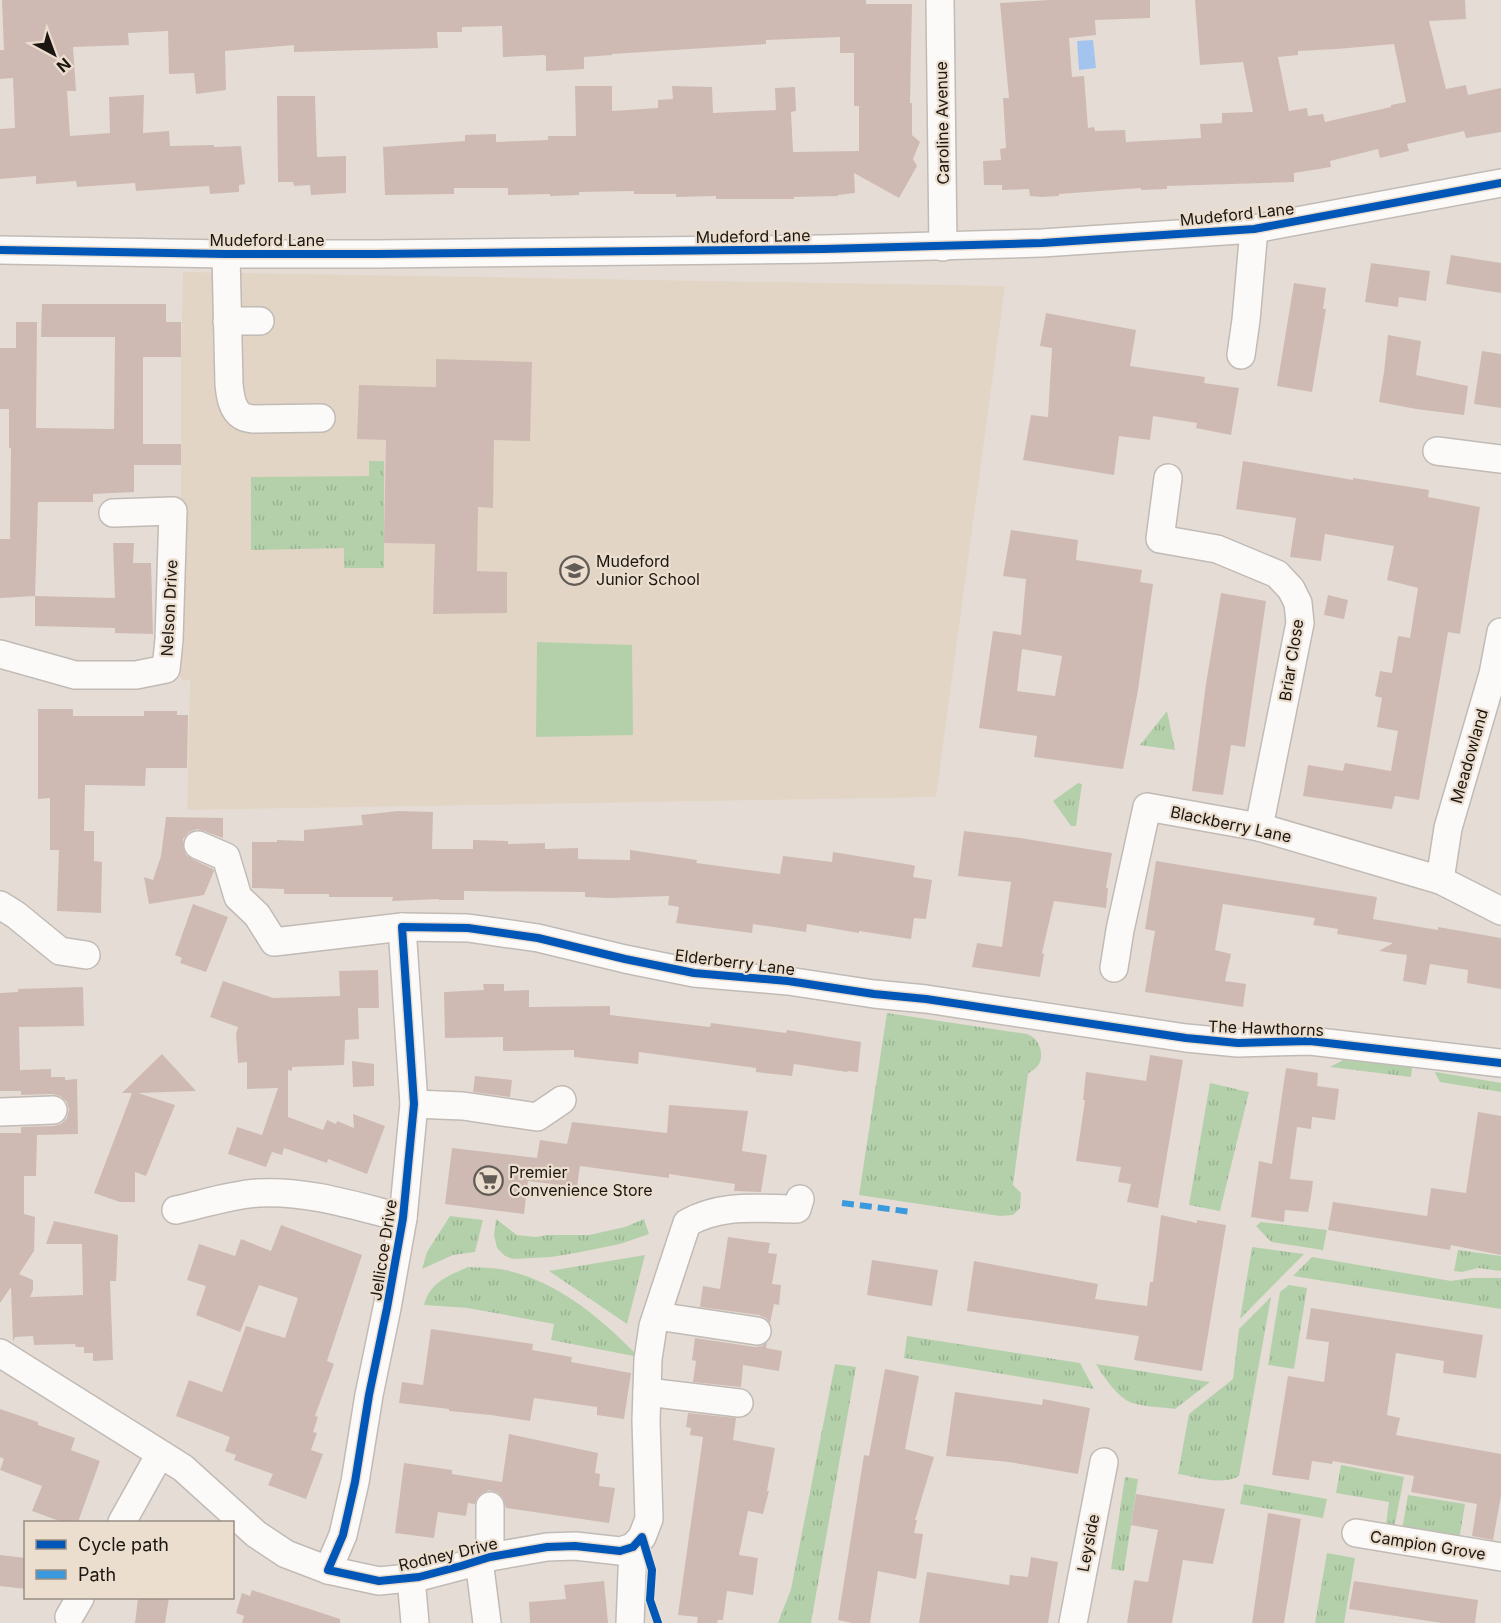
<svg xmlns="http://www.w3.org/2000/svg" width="1501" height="1623" font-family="Inter,sans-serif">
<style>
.built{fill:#e3d5c5}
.grass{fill:url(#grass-tufts)}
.pitch{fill:#b4d0ab}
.water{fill:#a4c4f0}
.building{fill:#cebab3;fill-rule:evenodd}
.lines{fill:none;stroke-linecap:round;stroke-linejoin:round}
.minor-casing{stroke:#c1bab5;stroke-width:30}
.minor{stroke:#fbfaf9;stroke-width:27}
.quiet{stroke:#3b9ade;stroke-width:6;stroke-dasharray:12 6;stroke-linecap:butt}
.cycleway-casing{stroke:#ecdece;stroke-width:11}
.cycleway{stroke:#0057b8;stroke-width:8}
.labels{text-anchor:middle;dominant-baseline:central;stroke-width:4.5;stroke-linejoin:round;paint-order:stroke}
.street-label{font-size:16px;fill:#1b1611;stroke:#ecdece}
.poi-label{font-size:16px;fill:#1b1611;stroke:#ecdece;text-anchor:start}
</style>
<defs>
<pattern id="grass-tufts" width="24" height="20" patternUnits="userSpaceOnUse" patternTransform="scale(1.5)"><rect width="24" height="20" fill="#b4d0ab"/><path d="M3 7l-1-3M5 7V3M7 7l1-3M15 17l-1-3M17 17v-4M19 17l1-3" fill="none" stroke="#9ab292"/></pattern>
</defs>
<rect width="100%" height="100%" fill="#e5ddd5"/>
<path class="built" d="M183,272L1005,286L936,797L187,810L190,680L183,681L177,673L178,648H184L181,491V357Z"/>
<g class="grass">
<path d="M369,461H384V568H344V548L251,550V477L369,476Z"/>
<path d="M1167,711L1175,750L1140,745Z"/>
<path d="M1078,783L1082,784L1076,826H1071L1053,801Z"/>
<path d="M887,1013L1027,1034C1038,1037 1045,1053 1039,1064C1037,1068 1031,1071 1028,1074L1013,1185L1021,1193L1020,1208L1013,1215L1000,1216L859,1195Z"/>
<path d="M1345,1059L1412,1067L1411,1077L1330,1067Z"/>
<path d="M1436,1072L1501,1083V1092L1440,1082L1435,1073Z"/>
<path d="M1210,1083L1249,1092L1220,1211L1189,1205Z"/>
<path d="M450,1216L483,1220L475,1252L453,1255L422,1269L427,1252Z"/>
<path d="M496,1219L517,1235L536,1237L547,1235H589L625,1227L644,1219L649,1234L620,1244L576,1253L551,1257L513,1259L505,1256L497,1248L494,1235Z"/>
<path d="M1261,1222L1327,1230L1323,1250L1271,1242L1256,1226Z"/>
<path d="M1252,1247L1304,1254L1240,1319Z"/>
<path d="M1458,1250L1501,1256V1271L1478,1268L1462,1272L1454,1271Z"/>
<path d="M645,1255L627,1324L549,1271Z"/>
<path d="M1312,1257L1451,1281L1471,1278H1501V1309L1293,1276Z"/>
<path d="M468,1267C480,1268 493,1267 505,1270C558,1281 602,1319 639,1357L551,1340L554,1324L468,1308L424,1305C430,1282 448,1276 468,1267Z"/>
<path d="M1289,1285L1307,1288L1294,1369L1268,1365L1280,1292Z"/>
<path d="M1271,1297L1239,1476C1222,1486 1197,1477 1178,1474L1189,1414L1233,1379L1239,1329Z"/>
<path d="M907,1336L1080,1363L1094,1389L904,1358Z"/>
<path d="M835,1364L856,1367L811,1623H778L791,1589Z"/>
<path d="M1096,1364L1210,1382L1175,1409C1161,1407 1145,1407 1132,1403C1118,1398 1103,1376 1096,1364Z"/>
<path d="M1341,1465L1404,1477L1393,1534L1386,1524L1389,1502L1336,1493Z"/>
<path d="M1125,1477L1138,1479L1124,1571L1111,1569Z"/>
<path d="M1244,1484L1327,1499L1323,1518L1240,1504Z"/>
<path d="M1408,1495L1465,1504L1459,1540L1402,1530Z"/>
<path d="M1327,1553L1355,1558L1344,1623H1315Z"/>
</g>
<path class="pitch" d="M537,642L632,645L633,735L536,737Z"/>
<path class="water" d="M1093,40L1096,68L1079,70L1077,41Z"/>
<g class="building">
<path d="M2,0H866V4H912L910,103H912V135L920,142L913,159L917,166L899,198L854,173L855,193L838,195V196L794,197V199H716V196L676,197V194H634V191L579,192V195L550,196V194L508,195V188H454V194L385,195L383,147L465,141V135L496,134V142L548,140V136H576L575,86H612V111L658,108V100L673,99L672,86L712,87L713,113L776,110L775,88L795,87L796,111L791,112L793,152L859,151V106H854V53H840V37L766,40V44L612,54V55L584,57V69L546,71V56L544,55L503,57L502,26L462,27V32H437L438,48L294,52V45L225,51L226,90L196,94L194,73L169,74L168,31L128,33L129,45L73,47L76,91H67L70,136L110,133L109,97L144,95L143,133L169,131L170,146L214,145V147L241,146L245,184L239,185V192L210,194L209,186L136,191L135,183L77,187L76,181L36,184V176L0,179V129L15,128L13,78L0,79V50H4Z"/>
<path d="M1049,0H1150V18L1095,20L1096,35L1069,38L1072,77L1084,76L1088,128L1094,127L1095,131L1125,130L1126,142L1201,138L1200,124L1222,123V113L1253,112L1243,62L1200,65L1195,0H1465L1466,19L1429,21L1446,89L1466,85L1468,95L1501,88V132L1466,138L1464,131L1407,144L1409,151L1380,158L1378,149L1330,161L1331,167L1294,173V182L1167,186V189L1141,190V188L1059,194V196L1042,197L1030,196L1029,189L1002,190V185H984L983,161L1001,160L1000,149L1006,148L1003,98H1009L1000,3ZM1394,44L1406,102L1391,105V107L1325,122L1323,114L1308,116L1307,108L1289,111L1278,57L1298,55V51L1337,49Z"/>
<path d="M277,96H315L317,157L346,156V193L311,195L310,185L294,186L293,182H278Z"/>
<path d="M1451,255L1501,263V293L1446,284Z"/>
<path d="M1371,263L1430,271L1426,301L1399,297L1398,307L1365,302Z"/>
<path d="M1294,283L1326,288L1323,309H1326L1312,392L1277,386Z"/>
<path d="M42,304H166V322H181V357H143V444H181V465H134V492L93,494V502H38L35,596L0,598V539H10L11,448H9V409H0V348H16V322H37L36,428L114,429L115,337H41Z"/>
<path d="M1046,313L1136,330L1130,366L1205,377L1204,383L1239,388L1231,435L1196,428L1197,423L1153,416L1150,440L1119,436L1114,475L1023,460L1031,415L1048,417L1052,348L1040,346Z"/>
<path d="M1388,335L1421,341L1416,375L1468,386L1464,415L1416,409L1379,402L1384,372Z"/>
<path d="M1482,351L1501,354V408L1474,404Z"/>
<path d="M436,359L532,362L530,441L494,440L493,508L478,507L477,571L507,572V613L433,614L435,544L384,543L386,440L357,439L359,385L436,387Z"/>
<path d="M1243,461L1353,480V478L1429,490L1428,497L1480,507L1460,634L1448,632L1419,800L1395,796L1392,809L1303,796L1308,765L1343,771L1345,763L1391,771L1398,731L1377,727L1382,698L1375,696L1380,671L1392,673L1398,636L1410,638L1418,588L1387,580L1394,546L1325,534L1321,561L1290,557L1296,518L1236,509Z"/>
<path d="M1011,530L1078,540L1076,560L1142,570L1140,582L1153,584L1138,690L1123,769L1034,757L1037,736L979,728L993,631L1021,635L1026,579L1003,576ZM1022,649L1062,656L1055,696L1017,691Z"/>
<path d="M113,543H134L133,563H151L153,634L115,633V628L35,626V596L115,598Z"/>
<path d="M1221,593L1266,601L1245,747L1231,745L1223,795L1192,791L1206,684Z"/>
<path d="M1328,595L1348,600L1344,619L1324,615Z"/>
<path d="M38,709H73V716H144V711H177V715H188L187,768H146L145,786L85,785L84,831H94V861L102,862L101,913L57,911L59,850H50V798L38,799Z"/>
<path d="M398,811L433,812L432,849H473V840L508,841V844L545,843V849L578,848V859L630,860V850L697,860L696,863L780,874L783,856L832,862L833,852L912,865L915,866L913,877L932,880L926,919L914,918L911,939L859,931V933L807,924L806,932L753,924L752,933L676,923L679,907L668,905L669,896L611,898L585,897V892L464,891V900H439V899L392,901L393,897H329V894H284V889L252,888V842H277V840L304,841V830L363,825L361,815Z"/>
<path d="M166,817L223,818V838L204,831L197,829L189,832L183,839V847L186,855L192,859L213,869L214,871L204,895L149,904L144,877L153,880L161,856Z"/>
<path d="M964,831L1020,838L1112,853L1106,888H1108L1106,908L1054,901L1042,953L1044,954L1040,977L972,967L977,943L1002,947L1011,882L958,876Z"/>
<path d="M1156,861L1377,897L1373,919L1438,930V927L1501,938V989L1467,983L1468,970L1430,964L1426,985L1403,981L1407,955L1379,951L1393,943L1337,934L1338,929L1313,925L1315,918L1223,904L1215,950L1231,954L1225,981L1246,984L1243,1007L1145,992L1155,931L1145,929Z"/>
<path d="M193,904L228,917L206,972L180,963L182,958L175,955Z"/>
<path d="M378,970L379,1008H358L359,1039L345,1040L344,1065L292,1067V1071L288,1070V1117L323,1130L327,1120L336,1124L337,1121L354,1128L353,1114L385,1126L367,1174L328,1159L327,1163L284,1148L282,1155L272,1152L266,1167L228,1154L237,1127L262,1135L278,1088L247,1089V1062L238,1063L236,1034L238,1027L210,1017L223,981L273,998L340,996L339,971Z"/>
<path d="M483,984H504V991L529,990V1007L610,1006V1015L710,1027L711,1023L786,1033L787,1030L861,1042L858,1072L848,1071L847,1072L794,1064L792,1076L756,1072V1068L639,1052L638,1064L574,1057V1050L503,1051V1037L445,1038L444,992L484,990Z"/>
<path d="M83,987L84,1026L19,1027L20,1070L51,1069V1077H65V1080L77,1079L78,1134L37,1135L36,1176H24V1214L35,1217L34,1251L19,1274L33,1280V1290L30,1297L83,1295L82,1244H46L54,1221L118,1235L116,1281H110L113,1360L93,1361V1353H84V1347H76L75,1344L34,1345L33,1336L15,1337L13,1342L11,1287L0,1303V1133H21V1127L54,1126L61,1124L67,1118L69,1110L67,1102L60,1096L52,1094L21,1095V1091H0V993L18,992V989Z"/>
<path d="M162,1054L196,1091L138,1093L175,1105L146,1176L135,1172V1202H120L94,1193L132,1093H122Z"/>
<path d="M1150,1055L1183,1060L1158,1208L1127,1202L1131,1184L1118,1182L1121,1167L1076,1161L1085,1100H1083L1086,1072L1146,1081Z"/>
<path d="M352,1061L374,1064V1086L353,1087Z"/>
<path d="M1286,1068L1318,1073L1317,1086L1339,1089L1335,1120L1312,1117L1311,1129L1297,1127L1290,1179L1313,1181L1311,1197L1308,1212L1285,1210L1284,1222L1251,1217L1259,1161L1272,1164Z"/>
<path d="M475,1076L512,1080L510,1097L473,1092Z"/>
<path d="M669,1105L748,1111L742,1151L767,1155L761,1192L734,1191L735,1184L669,1174V1178L580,1166L577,1187L528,1181L524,1214L445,1204L452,1148L537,1158L540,1140L567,1144L572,1122L667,1133Z"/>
<path d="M1478,1112L1501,1116V1255L1451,1245L1450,1250L1328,1230L1333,1202L1427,1216L1431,1188L1466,1193Z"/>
<path d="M1161,1215L1197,1223V1220L1226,1225L1202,1371L1134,1360L1139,1336L967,1311L974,1261L1098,1284L1095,1299L1147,1306L1150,1282H1153Z"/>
<path d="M281,1225L362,1255L327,1361L334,1364L315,1416L318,1417L313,1432L317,1433L311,1450L323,1454L306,1499L268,1485L273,1474L234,1460L236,1455L225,1451L230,1437L176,1416L189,1380L222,1392L246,1326L285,1338L298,1298L259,1285L240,1332L196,1315L206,1286L187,1280L199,1244L235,1256L241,1239L271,1251Z"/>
<path d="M728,1237L770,1243L768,1253L777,1254L772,1284L781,1285L779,1305L774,1304L770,1323L766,1318L759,1315L700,1307L703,1286L720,1289Z"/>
<path d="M872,1260L938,1270L932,1306L867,1295Z"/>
<path d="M1311,1308L1483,1335L1476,1378L1443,1373L1444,1361L1396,1353L1387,1415L1400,1418L1396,1435L1501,1454V1496L1493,1540L1472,1536L1477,1504L1411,1492L1414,1476L1333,1461L1332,1464L1312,1461L1309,1480L1272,1475L1288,1376L1324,1382L1329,1342L1306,1339Z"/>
<path d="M431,1329L533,1344L532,1350L572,1357L571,1362L631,1373L624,1419L597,1415V1407L534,1398L530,1421L491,1415L449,1411V1409L399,1403L402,1382L423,1385Z"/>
<path d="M695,1338L755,1347L762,1346L767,1342L766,1348L782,1351L779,1371L743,1365L741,1387L693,1382L696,1361L692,1360Z"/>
<path d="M885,1369L919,1376L905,1449L934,1457L915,1520H917L914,1533L923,1534L916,1579L878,1571L870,1623H852L838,1620L864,1455L869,1456Z"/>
<path d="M955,1392L1042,1405L1043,1399L1090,1408L1078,1474L1009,1462L946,1456Z"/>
<path d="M0,1409L38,1422V1425L75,1438L71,1450L100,1461L78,1522H62L32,1511L42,1486L0,1470L4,1459L0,1457Z"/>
<path d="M688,1413L736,1418L733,1440L775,1448L767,1491H769L763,1514L748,1511L739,1555L758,1558L753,1595L727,1591L723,1620H718L717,1623H697L698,1617L678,1615L703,1437L690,1435L691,1428L686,1427Z"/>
<path d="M509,1434L598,1453L595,1473L600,1474L599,1486L615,1488L609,1523L506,1508L503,1498L497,1492L489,1490L482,1493L477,1498L475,1504L468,1503L466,1516L438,1512L434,1538L395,1533L404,1463L452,1470V1474L502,1482Z"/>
<path d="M1136,1494L1225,1509L1213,1564L1183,1560L1172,1623H1127L1134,1580L1148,1582L1158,1530L1131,1525Z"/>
<path d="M1268,1513L1301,1519L1284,1623H1252Z"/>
<path d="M0,1555L26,1558V1589L0,1586Z"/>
<path d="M1031,1557L1058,1562L1048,1623H919L927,1572L1009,1585L1010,1575L1028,1577Z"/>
<path d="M604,1581L608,1623H530L529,1602L566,1599L564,1585Z"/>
<path d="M1354,1581L1478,1600L1475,1623H1442L1349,1609Z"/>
<path d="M252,1590L340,1619V1623H242L244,1616L236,1613L242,1593L250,1596Z"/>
<path d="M138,1598H169L165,1623H135Z"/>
</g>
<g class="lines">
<defs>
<g id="minor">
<path d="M940,0L943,247"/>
<path d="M0,250L226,254H376L824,249L1042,243L1254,229L1501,183"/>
<path d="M226,254L229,384C230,395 232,410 242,416C245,418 248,418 252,419L321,418"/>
<path d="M227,321H260"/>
<path d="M1241,355L1246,320L1254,229"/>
<path d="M1437,451L1501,459"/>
<path d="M1168,478L1160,539L1217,549L1277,574L1291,589L1298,603L1300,623L1259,827"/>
<path d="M0,654L75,675H136L166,669L169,640L173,511L113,513"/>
<path d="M198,845L226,857L238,897L257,915L274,942L402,927L468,928L538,938L625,959L694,973L788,981L874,994L926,999L1186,1038L1238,1043L1310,1041L1501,1063"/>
<path d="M1440,880L1448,828L1493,674L1501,632"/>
<path d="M0,905L16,915L60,951L86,955"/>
<path d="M1114,968L1120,930L1147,807L1259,827L1440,880L1501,911"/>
<path d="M414,1104L463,1106L537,1117L562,1100"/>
<path d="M0,1112L53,1110"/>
<path d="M176,1210C203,1204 230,1195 258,1193C307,1190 356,1206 403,1218"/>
<path d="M657,1316L757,1331"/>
<path d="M0,1353L183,1468L256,1534L286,1554L328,1570L379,1581L419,1577L461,1566L490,1557L547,1547L575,1546L620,1551L633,1547L642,1537L649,1519L646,1421L648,1359L653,1326L687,1223C722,1203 759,1209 797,1209L800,1199"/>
<path d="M647,1392L739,1403"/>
<path d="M122,1522L160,1454"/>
<path d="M1356,1533L1501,1557"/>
<path d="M490,1557V1506"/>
<path d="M479,1560L487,1623"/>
<path d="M328,1570L343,1535L355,1482L369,1395L387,1308L403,1218L414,1104L402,927"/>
<path d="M411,1578L415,1623"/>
<path d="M69,1617L80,1598"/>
<path d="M630,1623L633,1547"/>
<path d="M1073,1623L1104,1462"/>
</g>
</defs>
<use href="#minor" class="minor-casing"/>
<use href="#minor" class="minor"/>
<path class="quiet" d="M842,1203L912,1212"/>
<defs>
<g id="cycleway">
<path d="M0,250L226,254H376L824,249L1042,243L1254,229L1501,183"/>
<path d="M658,1623L650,1600L652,1570L642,1537L633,1547L620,1551L575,1546L547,1547L490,1557L461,1566L419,1577L379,1581L328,1570L343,1535L355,1482L369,1395L387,1308L403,1218L414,1104L402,927L468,928L538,938L625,959L694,973L788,981L874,994L926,999L1186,1038L1238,1043L1310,1041L1501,1063"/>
</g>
</defs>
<use href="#cycleway" class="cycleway-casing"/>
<use href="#cycleway" class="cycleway"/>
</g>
<defs>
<symbol id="school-ring" viewBox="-11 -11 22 22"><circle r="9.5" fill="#ecdece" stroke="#625c56" stroke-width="1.5"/><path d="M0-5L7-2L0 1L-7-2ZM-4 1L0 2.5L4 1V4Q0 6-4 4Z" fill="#625c56"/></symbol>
<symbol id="supermarket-ring" viewBox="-11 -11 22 22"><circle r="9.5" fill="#ecdece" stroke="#625c56" stroke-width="1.5"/><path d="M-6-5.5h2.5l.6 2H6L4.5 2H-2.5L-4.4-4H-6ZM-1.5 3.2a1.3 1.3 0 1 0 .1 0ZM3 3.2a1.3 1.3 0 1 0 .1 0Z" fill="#625c56"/></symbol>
</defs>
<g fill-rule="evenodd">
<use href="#school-ring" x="558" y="554" width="33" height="33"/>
<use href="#supermarket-ring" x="472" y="1164" width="33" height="33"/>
</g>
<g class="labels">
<g class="street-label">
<text transform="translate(942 123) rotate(-91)">Caroline Avenue</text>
<text transform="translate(1237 214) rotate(-6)">Mudeford Lane</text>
<text transform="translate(753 236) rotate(-1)">Mudeford Lane</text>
<text x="267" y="240">Mudeford Lane</text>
<text transform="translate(169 608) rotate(-87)">Nelson Drive</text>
<text transform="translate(1291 660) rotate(-81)">Briar Close</text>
<text transform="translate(1469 756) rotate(-74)">Meadowland</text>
<text transform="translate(1231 824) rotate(12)">Blackberry Lane</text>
<text transform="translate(735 962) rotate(7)">Elderberry Lane</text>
<text transform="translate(1266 1028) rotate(2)">The Hawthorns</text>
<text transform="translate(383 1250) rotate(-81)">Jellicoe Drive</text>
<text transform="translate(1088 1543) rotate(-79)">Leyside</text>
<text transform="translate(1428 1545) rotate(9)">Campion Grove</text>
<text transform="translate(448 1554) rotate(-13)">Rodney Drive</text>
</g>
<g class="poi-label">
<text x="596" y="561">Mudeford<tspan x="596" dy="18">Junior School</tspan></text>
<text x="509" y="1172">Premier<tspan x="509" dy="18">Convenience Store</tspan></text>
</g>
</g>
<rect x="24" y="1521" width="210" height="78" fill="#ecdece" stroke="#988e82" stroke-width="1.5"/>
<rect x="36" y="1540" width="30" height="9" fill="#0057b8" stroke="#988e82" stroke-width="1.5"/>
<text x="78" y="1551" font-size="18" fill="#1b1611">Cycle path</text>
<rect x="36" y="1570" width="30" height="9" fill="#3b9ade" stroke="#988e82" stroke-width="1.5"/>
<text x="78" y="1581" font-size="18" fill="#1b1611">Path</text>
<g transform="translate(54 54) rotate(139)" stroke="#ecdece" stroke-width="4.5" paint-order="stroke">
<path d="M0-4.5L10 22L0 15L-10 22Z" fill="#1b1611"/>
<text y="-9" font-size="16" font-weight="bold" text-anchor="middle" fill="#1b1611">N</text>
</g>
</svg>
